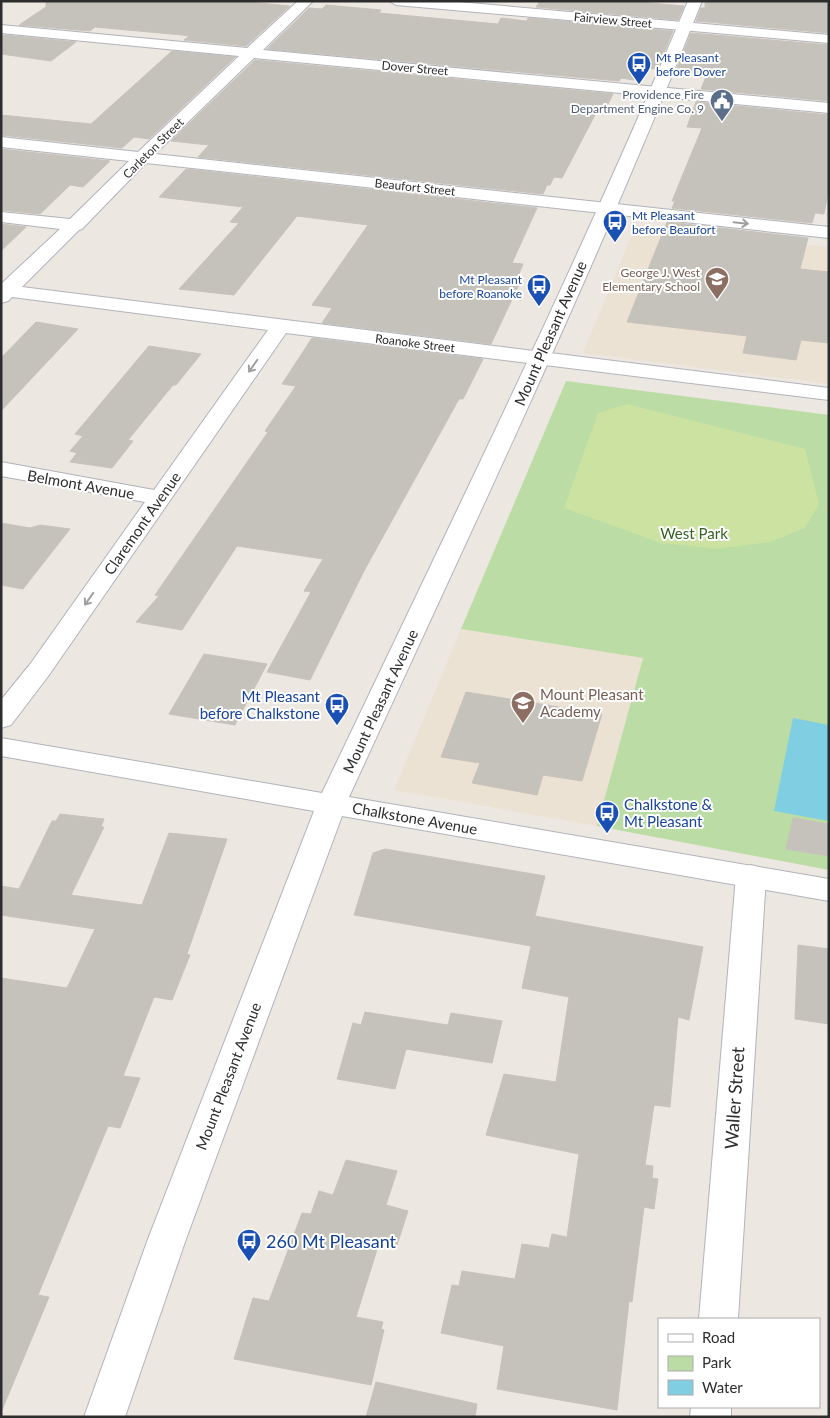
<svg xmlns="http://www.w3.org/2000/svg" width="830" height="1418" font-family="Lato,sans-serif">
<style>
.education{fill:#ece2d3}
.green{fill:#bbdca4}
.pitch{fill:#cbe2a1}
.water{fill:#80cee2}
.building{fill:#c5c2bc;stroke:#c8c2ba}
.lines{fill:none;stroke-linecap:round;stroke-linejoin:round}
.minor-casing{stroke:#b1b3bb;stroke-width:2}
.secondary-casing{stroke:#b1b3bb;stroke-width:2}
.minor{fill:#fff;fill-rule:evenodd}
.secondary{fill:#fff;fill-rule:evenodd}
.oneway{stroke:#a0a0a0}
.labels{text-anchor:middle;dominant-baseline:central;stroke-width:4;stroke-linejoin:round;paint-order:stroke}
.far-street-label{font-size:12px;fill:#2d2d2d;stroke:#fff}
.far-transit-label{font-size:12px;fill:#164399;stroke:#fff;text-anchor:start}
.far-service-label{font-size:12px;fill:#4e5e75;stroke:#fff;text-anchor:end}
.far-education-label{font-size:12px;fill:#785e54;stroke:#fff;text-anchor:end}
.street-label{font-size:15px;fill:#2d2d2d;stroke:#fff}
.park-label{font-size:15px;fill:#356323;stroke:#fff}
.education-label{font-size:15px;fill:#785e54;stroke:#fff;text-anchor:start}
.transit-label{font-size:15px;fill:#164399;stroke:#fff;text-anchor:end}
.near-street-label{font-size:18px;fill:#2d2d2d;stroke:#fff}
.near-transit-label{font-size:18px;fill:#164399;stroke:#fff;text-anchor:start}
</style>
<rect width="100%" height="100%" fill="#ece7e1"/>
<g class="education">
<path d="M636,225L829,247V384L583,353Z"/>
<path d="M461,629L643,658L597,826L394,790Z"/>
</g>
<path class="green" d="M566,381L829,415V870L597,826L643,658L461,629Z"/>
<path class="pitch" d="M627,404L805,449L819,504L805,528L770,542L717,549L661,543L564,508L598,413Z"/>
<path class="water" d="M793,718L829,725V821L774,811Z"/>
<g class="building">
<path d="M46,1H238L290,6L246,46L184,40L189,36L182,35L95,27L90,31L19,25L46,7Z"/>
<path d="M540,1H628L684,6L678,20L536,7Z"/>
<path d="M705,1H829V33L696,21L701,8H705Z"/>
<path d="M326,5L381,10L379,13L498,24L501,18L527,21L528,18L673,31L657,69L643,68L639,77L635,76L634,80L621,78L619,81L267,49L309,8L322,9Z"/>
<path d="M691,33L829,45V101L701,89L707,74L676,71Z"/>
<path d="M4,35L76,42L51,61L1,54V37Z"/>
<path d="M172,51L235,57L149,139L134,137L122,148L1,135V115L91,124Z"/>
<path d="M255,60L613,94L603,114L596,113L562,178L554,177L550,185H547L543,194L198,157L209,145L171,141Z"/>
<path d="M696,102L829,115V189L824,214L815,213L812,223L672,208L675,201H672L702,128L687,127Z"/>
<path d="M1,149L110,161L83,187L70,185L40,214L1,210Z"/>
<path d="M186,169L537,208L512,263L523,264L518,276H523L491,344L322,323L332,308L312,305L368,225L297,216L234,295L179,289L239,223L230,222L243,207L159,197Z"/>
<path d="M667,222L808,238L800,269L829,272V343L801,340L796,360L743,353L747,336L627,322Z"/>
<path d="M1,224L26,227L1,251Z"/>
<path d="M36,322L78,329L1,411V358Z"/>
<path d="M312,338L483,359L463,399H459L364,571L310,680L267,672L311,592L304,591L323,559L237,546L182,630L136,622L159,596L155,595L268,432L265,431L296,386L282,384Z"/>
<path d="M149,346L201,354L176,385H173L128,440L133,441L112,468L70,462L77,453L70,451L83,436L75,434Z"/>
<path d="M1,523L30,528L40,525L70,529L23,589L1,585Z"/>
<path d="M204,654L267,664L235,725L169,714Z"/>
<path d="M466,692L602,714L582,781L543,775L537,795L472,783L480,763L441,757Z"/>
<path d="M60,814L104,819L101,827H104L71,895L142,905L169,833L227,839L187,954L190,955L172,1000L154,997L123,1076L140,1078L120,1128L108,1126L71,1215L38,1295L49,1297L2,1410L1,978L67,988L95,929L1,915V886L19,889L52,821H56Z"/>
<path d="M793,818L829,824V856L786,849Z"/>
<path d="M385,849L545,876L535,916L703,947L689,1020L678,1017L670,1107L654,1105L645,1165L653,1166L652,1178L658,1179L654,1209L644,1207L632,1302L629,1301L617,1410L497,1389L504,1346L441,1333L452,1285L459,1286L462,1271L515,1279L522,1244L549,1248L552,1234L567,1237L579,1154L486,1135L504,1074L556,1082L569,997L522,988L531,946L354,915L373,853Z"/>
<path d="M798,945L829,949V1024L795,1019Z"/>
<path d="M365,1012L448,1025L451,1013L502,1021L492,1063L406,1049L395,1089L337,1079L353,1023L361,1025Z"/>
<path d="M346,1160L397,1171L386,1205L408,1211L397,1245L380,1240L356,1317L383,1322L381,1329L384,1330L371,1385L234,1359L253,1298L269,1301L302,1213L311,1214L319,1191L333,1195Z"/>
<path d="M376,1382L477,1404L475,1417H366Z"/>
</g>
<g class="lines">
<defs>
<g id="minor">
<path d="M298,1H313L263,50L829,103V113L254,58L155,154L829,227V238L146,163L82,229L79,230L22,287L829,388V400L286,333L49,675L11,725L1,728V700L31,663L145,502L1,476V462L154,490L268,330L12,297L8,301L1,303V284L60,229L1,222V212L70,219L129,161L1,147V137L138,152L239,56L1,33V25L247,48Z"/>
<path d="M389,1H447L829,35V43L396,5Z"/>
<path d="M751,865L762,868L766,876L738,1319H699L736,876L740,868Z"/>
<path d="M691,1407H731V1417H690Z"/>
</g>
<path id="secondary" d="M688,1H702C595,271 470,533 349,797L829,879V901L342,816L186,1239L125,1417H84L148,1239L314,811L1,756V738L322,793C447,530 576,269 688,1Z"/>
</defs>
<use href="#minor" class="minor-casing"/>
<use href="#secondary" class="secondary-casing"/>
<use href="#minor" class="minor"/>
<use href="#secondary" class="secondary"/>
</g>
<defs><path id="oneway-shaft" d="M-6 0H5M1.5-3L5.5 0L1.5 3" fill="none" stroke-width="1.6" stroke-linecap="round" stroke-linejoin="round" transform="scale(1.25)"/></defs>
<g class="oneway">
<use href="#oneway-shaft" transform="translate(741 223) rotate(6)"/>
<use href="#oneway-shaft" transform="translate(253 366) rotate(125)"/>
<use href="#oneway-shaft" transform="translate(89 599) rotate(125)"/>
</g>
<defs>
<symbol id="bus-pin" viewBox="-11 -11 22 30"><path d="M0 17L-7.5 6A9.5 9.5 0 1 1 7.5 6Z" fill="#1a4fb4" stroke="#fff"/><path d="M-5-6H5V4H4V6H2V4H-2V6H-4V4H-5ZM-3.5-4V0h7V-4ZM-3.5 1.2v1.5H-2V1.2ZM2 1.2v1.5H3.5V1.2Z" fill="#fff"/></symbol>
<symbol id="civic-pin" viewBox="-11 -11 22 30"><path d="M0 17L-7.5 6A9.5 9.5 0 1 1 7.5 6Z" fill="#5c6f8a" stroke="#fff"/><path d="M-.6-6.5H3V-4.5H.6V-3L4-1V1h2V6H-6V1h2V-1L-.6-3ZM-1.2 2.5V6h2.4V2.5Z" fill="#fff"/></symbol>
<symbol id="school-pin" viewBox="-11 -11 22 30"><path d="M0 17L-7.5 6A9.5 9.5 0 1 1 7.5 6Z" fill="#8d6e63" stroke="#fff"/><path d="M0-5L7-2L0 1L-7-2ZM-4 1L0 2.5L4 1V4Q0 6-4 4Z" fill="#fff"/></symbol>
</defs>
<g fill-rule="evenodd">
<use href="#bus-pin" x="625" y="50" width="28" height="38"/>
<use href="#civic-pin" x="708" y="87" width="28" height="38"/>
<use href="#bus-pin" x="601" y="208" width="28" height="38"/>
<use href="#school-pin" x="703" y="265" width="28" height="38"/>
<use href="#bus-pin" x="525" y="272" width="28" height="38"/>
<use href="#school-pin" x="509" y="689" width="28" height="38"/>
<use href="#bus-pin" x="323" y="691" width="28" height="38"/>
<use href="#bus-pin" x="593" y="799" width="28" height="38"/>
<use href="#bus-pin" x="235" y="1227" width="28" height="38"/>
</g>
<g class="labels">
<g class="far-street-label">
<text transform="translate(613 20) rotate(5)">Fairview Street</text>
<text transform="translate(415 68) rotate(5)">Dover Street</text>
<text transform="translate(153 148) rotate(-45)">Carleton Street</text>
<text transform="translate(415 187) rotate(6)">Beaufort Street</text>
<text transform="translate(415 343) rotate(7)">Roanoke Street</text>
</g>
<g class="far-transit-label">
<text x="656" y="57">Mt Pleasant<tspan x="656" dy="14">before Dover</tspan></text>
<text x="632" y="215">Mt Pleasant<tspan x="632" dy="14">before Beaufort</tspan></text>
<text x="522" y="279" text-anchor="end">Mt Pleasant<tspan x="522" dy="14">before Roanoke</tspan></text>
</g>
<g class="far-service-label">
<text x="704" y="94">Providence Fire<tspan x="704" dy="14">Department Engine Co. 9</tspan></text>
</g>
<g class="far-education-label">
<text x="700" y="272">George J. West<tspan x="700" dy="14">Elementary School</tspan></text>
</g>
<g class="street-label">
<text transform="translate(550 333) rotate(-66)">Mount Pleasant Avenue</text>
<text transform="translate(81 484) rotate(10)">Belmont Avenue</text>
<text transform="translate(142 523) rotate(-55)">Claremont Avenue</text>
<text transform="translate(380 701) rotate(-65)">Mount Pleasant Avenue</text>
<text transform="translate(415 818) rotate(10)">Chalkstone Avenue</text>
<text transform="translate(228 1076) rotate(-69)">Mount Pleasant Avenue</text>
</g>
<g class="park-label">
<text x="694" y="533">West Park</text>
</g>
<g class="education-label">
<text x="540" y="694">Mount Pleasant<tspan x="540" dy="17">Academy</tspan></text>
</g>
<g class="transit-label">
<text x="320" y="696">Mt Pleasant<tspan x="320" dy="17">before Chalkstone</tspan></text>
<text x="624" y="804" text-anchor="start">Chalkstone &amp;<tspan x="624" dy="17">Mt Pleasant</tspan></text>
</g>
<g class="near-street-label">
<text transform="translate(734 1098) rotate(-86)">Waller Street</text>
</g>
<g class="near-transit-label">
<text x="266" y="1241">260 Mt Pleasant</text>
</g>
</g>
<rect width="830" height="1418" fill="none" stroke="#2d2d2d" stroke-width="5"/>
<rect x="658" y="1318" width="162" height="90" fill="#ffffff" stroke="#ababab"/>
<rect x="668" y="1334" width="25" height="8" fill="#ffffff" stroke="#ababab"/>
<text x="702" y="1343" font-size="15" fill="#2d2d2d">Road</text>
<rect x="668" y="1356" width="25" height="15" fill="#bbdca4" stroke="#ababab"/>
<text x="702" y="1368" font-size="15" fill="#2d2d2d">Park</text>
<rect x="668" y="1380" width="25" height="15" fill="#80cee2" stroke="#ababab"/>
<text x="702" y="1393" font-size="15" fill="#2d2d2d">Water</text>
</svg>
